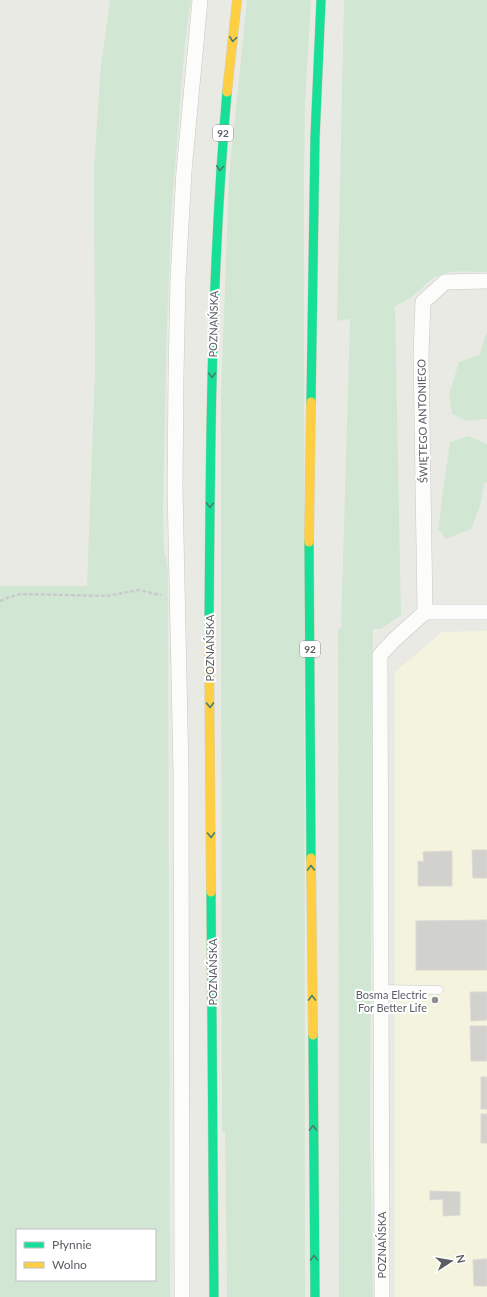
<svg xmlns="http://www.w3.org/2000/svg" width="487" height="1297" font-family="Lato,sans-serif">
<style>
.commercial{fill:#f4f3dd}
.green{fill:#d2e7d3;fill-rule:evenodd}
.building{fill:#d1d1ce;stroke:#dad9d4}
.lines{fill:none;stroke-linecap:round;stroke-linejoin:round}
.lane-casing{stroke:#c7c8c7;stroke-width:9}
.street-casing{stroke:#c7c8c7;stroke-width:16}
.fast-casing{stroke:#d2cfb2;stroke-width:10}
.slow-casing{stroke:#d2cfb2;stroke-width:10}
.path{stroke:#c7cbca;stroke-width:2.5;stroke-dasharray:4 2;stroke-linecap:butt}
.lane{stroke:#fcfcfb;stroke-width:8}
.street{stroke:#fcfcfb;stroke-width:15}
.fast{stroke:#16e098;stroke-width:9}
.slow{stroke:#ffcf43;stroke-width:9}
.oneway{stroke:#497e70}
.poi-dot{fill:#8c8e90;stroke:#fff;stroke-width:1.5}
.labels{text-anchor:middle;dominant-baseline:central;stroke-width:4;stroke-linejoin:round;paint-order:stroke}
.shield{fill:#fff;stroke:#8c8e92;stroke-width:1}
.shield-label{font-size:10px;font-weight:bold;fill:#5a5d63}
.street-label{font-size:11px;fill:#5a5d63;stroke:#fff}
.poi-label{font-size:11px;fill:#5a5d63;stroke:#fff;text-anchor:end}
</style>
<rect width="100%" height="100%" fill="#eaeae5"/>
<path class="commercial" d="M487,631V1297H395V672L442,632Z"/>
<g class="green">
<path d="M110,0H191L185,42L171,218L167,327L163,510L164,551L166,557L168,570V621L170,1297H0V586H87L95,370L94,166L101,65ZM17,1230H155V1280H17Z"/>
<path d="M247,0H311L305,102L304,180L305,1297H227L225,1131L222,1132L221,633V394L229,177Z"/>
<path d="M344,0H487V272C471,272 450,269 435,277C427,282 421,290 414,295C408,300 401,303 395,306L401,615L381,629H373L370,1125L373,1297H339L338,629L341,628L350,319L337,321Z"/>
<path d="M487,332V419L467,421L452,414L449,395L459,362L479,355Z"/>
<path d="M468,436L487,444V482L484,484L480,506L471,529L446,539L438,529L450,442Z"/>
</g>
<g class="building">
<path d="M472,850H487V878H473Z"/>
<path d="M452,851V886H418V861L424,862L423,852Z"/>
<path d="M487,920V970H416V921Z"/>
<path d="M470,992H487V1020L471,1021Z"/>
<path d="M470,1026H487V1061H471Z"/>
<rect x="481" y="1077" width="6" height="32"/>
<rect x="481" y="1114" width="6" height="29"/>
<path d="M430,1191L460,1192V1215L443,1216V1199L430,1200Z"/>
<path d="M483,1259H487V1286H474L473,1260Z"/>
</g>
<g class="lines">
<defs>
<path id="lane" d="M381,989L439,990"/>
<g id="street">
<path d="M425,612L421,353L423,302L445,282L487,281"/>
<path d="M425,612H487"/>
<path d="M182,1297L181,772L175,488L176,376L178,279L184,171L200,0"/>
<path d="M382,1297L380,655L394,640L425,612"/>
</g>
<g id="fast">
<path d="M311,402L315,138L321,0"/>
<path d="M309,542L311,858"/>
<path d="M209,640C210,457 211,274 227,92"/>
<path d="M211,892L214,1297"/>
<path d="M313,1035L315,1297"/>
</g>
<g id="slow">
<path d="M227,92L237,0"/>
<path d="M309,542L311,402"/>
<path d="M209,640L211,892"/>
<path d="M311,858L313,1035"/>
</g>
</defs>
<use href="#lane" class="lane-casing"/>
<use href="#street" class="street-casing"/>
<use href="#fast" class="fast-casing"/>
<use href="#slow" class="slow-casing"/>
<path class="path" d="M0,601L7,598L21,594L107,596L138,590L161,595"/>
<use href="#lane" class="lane"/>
<use href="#street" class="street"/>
<use href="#fast" class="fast"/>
<use href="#slow" class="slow"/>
</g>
<defs><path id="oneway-chevron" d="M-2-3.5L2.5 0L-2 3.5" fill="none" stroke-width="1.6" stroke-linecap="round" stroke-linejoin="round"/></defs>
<g class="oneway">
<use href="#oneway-chevron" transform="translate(233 39) rotate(97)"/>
<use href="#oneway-chevron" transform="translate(220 168) rotate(94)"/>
<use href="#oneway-chevron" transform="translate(212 375) rotate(91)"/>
<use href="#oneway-chevron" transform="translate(210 505) rotate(91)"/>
<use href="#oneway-chevron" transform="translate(210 705) rotate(89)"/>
<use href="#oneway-chevron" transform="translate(211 835) rotate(89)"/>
<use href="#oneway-chevron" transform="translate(311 868) rotate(-90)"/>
<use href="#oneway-chevron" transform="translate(312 998) rotate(-90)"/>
<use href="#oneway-chevron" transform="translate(313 1128) rotate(-90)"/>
<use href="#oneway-chevron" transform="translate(314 1258) rotate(-90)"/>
</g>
<circle class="poi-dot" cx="435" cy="1000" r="4"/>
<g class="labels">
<g class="shield">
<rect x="213" y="125" width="20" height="16" rx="3"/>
<rect x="300" y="641" width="20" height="16" rx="3"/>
</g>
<g class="shield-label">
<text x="223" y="133">92</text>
<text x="310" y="649">92</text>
</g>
<g class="street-label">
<text transform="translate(213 324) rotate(-89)">POZNAŃSKA</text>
<text transform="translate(422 421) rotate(-91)">ŚWIĘTEGO ANTONIEGO</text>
<text transform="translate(209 648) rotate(-90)">POZNAŃSKA</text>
<text transform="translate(212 972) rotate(-90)">POZNAŃSKA</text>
<text transform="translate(381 1245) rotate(-90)">POZNAŃSKA</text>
</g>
<g class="poi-label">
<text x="427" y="994">Bosma Electric<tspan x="427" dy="13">For Better Life</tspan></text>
</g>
</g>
<rect x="16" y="1229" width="140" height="52" fill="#ffffff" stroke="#bdbec1"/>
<rect x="24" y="1242" width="20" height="6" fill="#16e098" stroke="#bdbec1"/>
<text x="52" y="1249" font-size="12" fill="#5a5d63">Płynnie</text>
<rect x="24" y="1262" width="20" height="6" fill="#ffcf43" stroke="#bdbec1"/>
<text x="52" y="1269" font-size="12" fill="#5a5d63">Wolno</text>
<g transform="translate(451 1261) rotate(78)" stroke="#ffffff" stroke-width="3" paint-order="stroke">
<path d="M0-3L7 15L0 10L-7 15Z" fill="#5a5d63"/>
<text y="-6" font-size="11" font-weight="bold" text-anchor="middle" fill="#5a5d63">N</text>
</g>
</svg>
